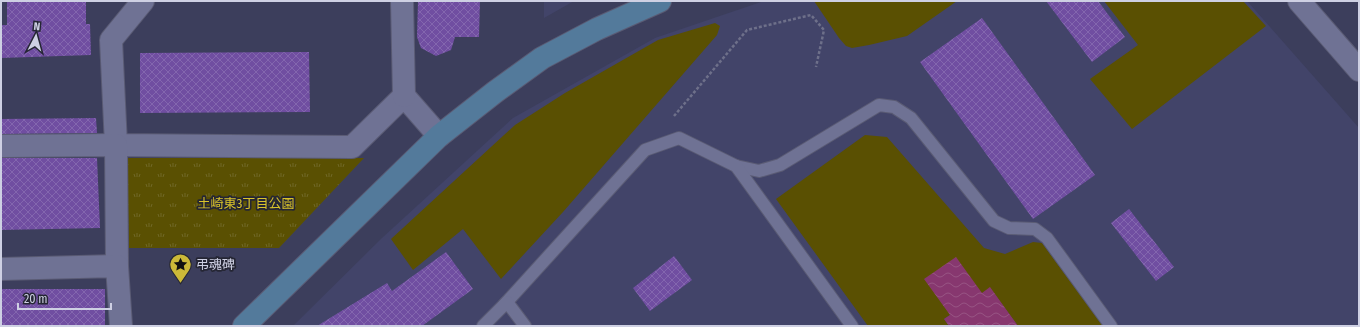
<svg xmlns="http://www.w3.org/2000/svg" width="1360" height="327" font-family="'Fira Sans Condensed','Noto Sans JP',sans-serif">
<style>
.built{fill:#424469}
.grass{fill:#5a5002}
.park{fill:url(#park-tufts)}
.water{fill:url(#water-waves)}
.building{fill:url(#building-cross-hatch)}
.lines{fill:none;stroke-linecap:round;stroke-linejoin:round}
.lane-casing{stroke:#5a5b74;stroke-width:14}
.street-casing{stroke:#5a5b74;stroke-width:24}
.secondary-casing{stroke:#5a5b74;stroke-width:24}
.path{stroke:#6e708a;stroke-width:2.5;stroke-dasharray:3 2;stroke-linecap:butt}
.lane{stroke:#6f7294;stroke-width:12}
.street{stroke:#6f7294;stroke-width:22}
.secondary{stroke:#537a9b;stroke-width:22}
.labels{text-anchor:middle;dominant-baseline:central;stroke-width:3.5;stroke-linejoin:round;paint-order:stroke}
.park-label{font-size:13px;fill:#dac42a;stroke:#252634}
.poi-label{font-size:13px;fill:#ced0e3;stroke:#252634;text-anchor:start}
</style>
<defs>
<pattern id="park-tufts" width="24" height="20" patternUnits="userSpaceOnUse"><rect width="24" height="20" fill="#5a5002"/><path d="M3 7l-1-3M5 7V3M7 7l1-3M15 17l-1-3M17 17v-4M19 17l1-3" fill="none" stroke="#706827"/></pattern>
<pattern id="water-waves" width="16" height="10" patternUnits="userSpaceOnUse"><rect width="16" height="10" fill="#87376f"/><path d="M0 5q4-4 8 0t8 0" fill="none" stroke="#975383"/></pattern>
<pattern id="building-cross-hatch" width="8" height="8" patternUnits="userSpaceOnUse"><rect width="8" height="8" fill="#704ea1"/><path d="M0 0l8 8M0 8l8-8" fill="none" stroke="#8366ae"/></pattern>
</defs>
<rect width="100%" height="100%" fill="#3c3e5c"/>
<g class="built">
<path d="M544,1H574L544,18Z"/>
<path d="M764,1H1247L1359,128V326H293L382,238L513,118L655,38Z"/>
</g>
<g class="grass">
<path d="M814,1H957L907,36L869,45L852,48L846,46L839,38Z"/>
<path d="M1104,1H1243L1266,26L1132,129L1090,79L1138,45Z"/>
<path d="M715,23L720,26L717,35L563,212L501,279L463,229L413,270L391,239L515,125L565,93L658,40Z"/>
<path d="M865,135L887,137L984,248L1005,254L1033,242L1042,243L1103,326H1018L990,288L944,319L949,326H868L776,199Z"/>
</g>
<path class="park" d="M127,158H364L279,248H129Z"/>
<path class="water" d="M956,257L982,293L990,287L1018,326H949L944,319L950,315L924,279Z"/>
<g class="building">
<path d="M7,1H86V24H90L91,55L1,58V25H7Z"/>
<path d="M418,1H480L479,37H455L451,50L436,56L421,48L417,37Z"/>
<path d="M1046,1H1098L1125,37L1092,62Z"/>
<path d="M982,18L1095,175L1033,219L920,62Z"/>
<path d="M309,52L310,112L140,113V53Z"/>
<path d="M96,118L97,133L1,134V119Z"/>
<path d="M1,158H97L100,228L1,230Z"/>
<path d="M1129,209L1174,267L1156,281L1111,223Z"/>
<path d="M446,252L473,289L422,326H317L387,283L392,291Z"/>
<path d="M674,256L692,280L650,311L633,288Z"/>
<path d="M1,289H105V326L1,325Z"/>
</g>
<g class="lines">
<defs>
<g id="lane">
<path d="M736,166L759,171L780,165L879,105L894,107L911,118L994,221L1009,228L1035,229L1047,238L1111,326"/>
<path d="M504,305L645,150L679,138L736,166L852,326"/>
<path d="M483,326L507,302L525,326"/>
</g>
<g id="street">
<path d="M143,1L111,40L116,145L352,147L404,96L439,136"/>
<path d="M402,1L404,96"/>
<path d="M1299,1L1359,70"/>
<path d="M1,146L116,145L117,266"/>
<path d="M1,269L117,266L121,326"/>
</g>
<path id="secondary" d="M244,326L439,136L495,92L542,58L597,29L660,1"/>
</defs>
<use href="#lane" class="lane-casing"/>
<use href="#street" class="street-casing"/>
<use href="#secondary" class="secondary-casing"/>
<path class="path" d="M674,116L747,30L811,15L824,30L816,67"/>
<use href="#lane" class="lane"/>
<use href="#street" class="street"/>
<use href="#secondary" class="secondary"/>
</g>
<defs>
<symbol id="sight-pin" viewBox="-11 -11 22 30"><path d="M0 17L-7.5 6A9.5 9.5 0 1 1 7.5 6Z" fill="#ccb938" stroke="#252634"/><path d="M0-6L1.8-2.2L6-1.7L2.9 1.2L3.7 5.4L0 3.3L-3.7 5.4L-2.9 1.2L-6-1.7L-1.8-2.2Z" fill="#111"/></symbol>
</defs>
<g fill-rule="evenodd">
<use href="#sight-pin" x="168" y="252" width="25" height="34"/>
</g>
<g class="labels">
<g class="park-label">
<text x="246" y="203">土崎東3丁目公園</text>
</g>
<g class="poi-label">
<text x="196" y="264">弔魂碑</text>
</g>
</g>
<rect width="1360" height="327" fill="none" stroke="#ced0e3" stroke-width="4"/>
<g transform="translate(36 36) rotate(6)" stroke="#252634" stroke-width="3" paint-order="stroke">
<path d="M0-3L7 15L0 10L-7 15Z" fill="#ced0e3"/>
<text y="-6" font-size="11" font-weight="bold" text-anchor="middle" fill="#ced0e3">N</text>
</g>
<path d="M18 303v6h93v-6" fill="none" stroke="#ced0e3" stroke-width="2"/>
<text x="24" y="303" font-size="12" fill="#ced0e3" stroke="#252634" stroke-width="3" paint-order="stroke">20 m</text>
</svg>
